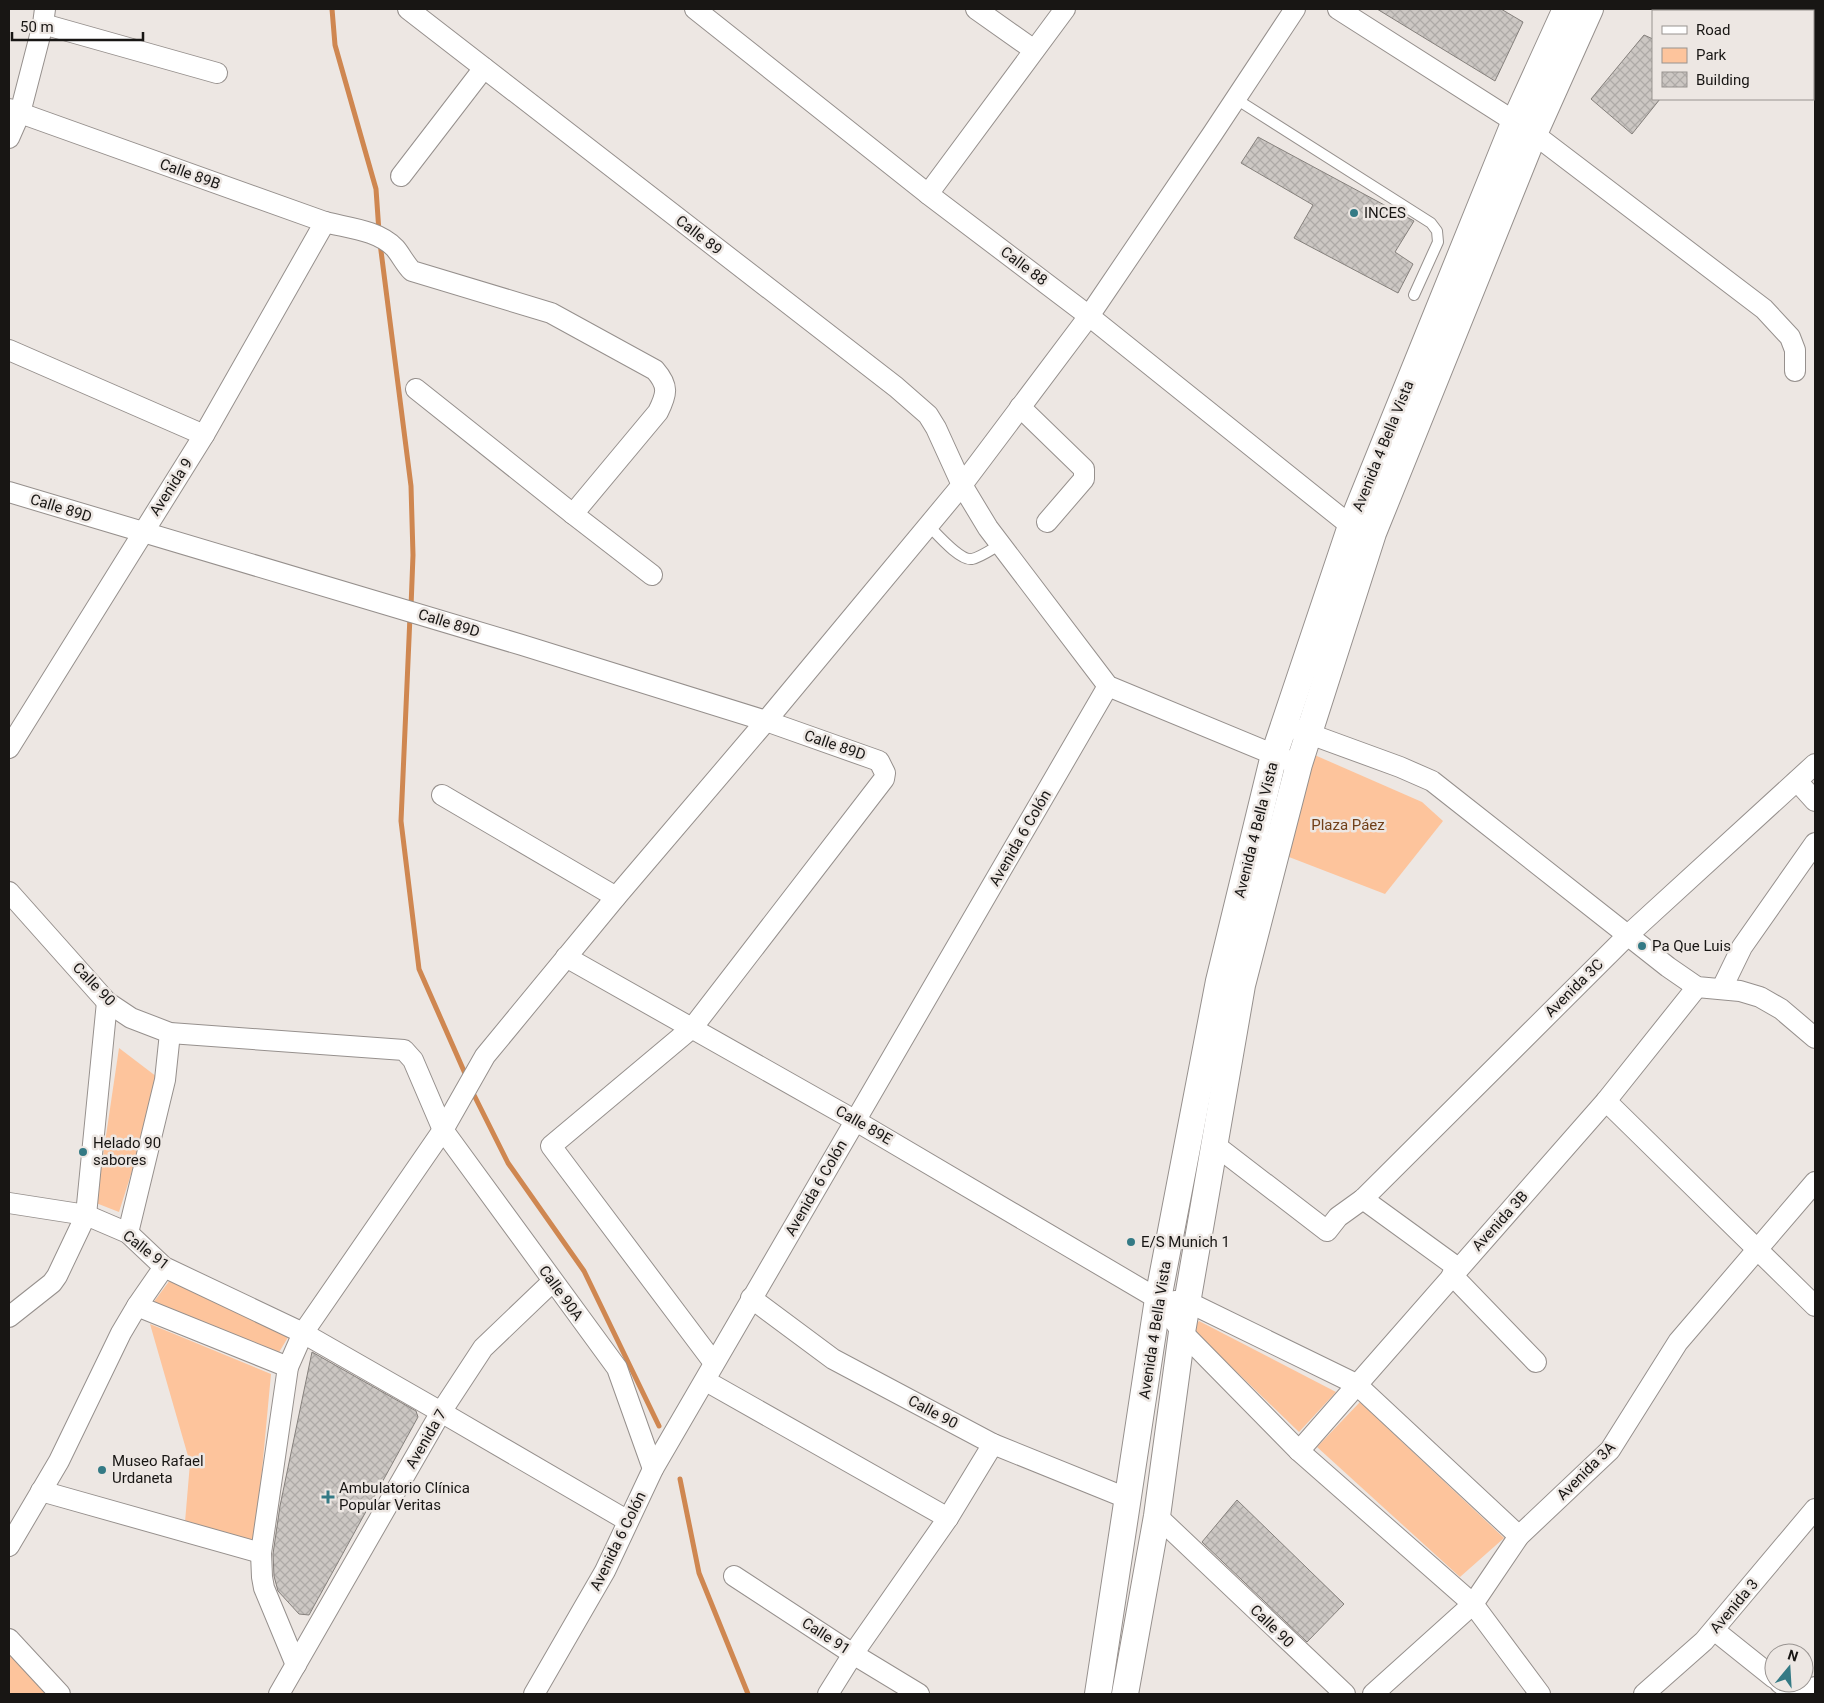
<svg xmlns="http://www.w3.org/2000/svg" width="1824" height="1703" font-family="Roboto,sans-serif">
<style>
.park{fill:#fdc49c}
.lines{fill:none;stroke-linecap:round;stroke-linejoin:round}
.stream{stroke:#cf8751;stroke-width:5}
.building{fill:url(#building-cross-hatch);stroke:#85807c}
.service-casing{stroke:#96908d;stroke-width:12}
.minor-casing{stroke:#96908d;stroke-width:22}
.tertiary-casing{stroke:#96908d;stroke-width:28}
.service{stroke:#fff;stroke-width:10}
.minor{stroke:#fff;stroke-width:20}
.tertiary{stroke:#fff;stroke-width:26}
.poi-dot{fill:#347a85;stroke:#ede7e3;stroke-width:2}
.labels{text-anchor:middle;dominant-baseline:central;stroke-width:5;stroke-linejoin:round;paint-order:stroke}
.street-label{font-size:15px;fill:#181614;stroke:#ede7e3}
.poi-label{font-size:15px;fill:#181614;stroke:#ede7e3;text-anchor:start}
.park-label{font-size:15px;fill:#714019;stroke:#ede7e3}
</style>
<defs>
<pattern id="building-cross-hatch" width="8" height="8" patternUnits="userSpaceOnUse" patternTransform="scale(1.25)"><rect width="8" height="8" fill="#ccc7c3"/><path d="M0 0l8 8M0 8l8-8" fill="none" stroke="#aeaaa7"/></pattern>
</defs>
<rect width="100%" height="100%" fill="#ede7e3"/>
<g class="park">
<path d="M1310,753L1422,802L1443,821L1385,894L1276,852Z"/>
<path d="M119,1048L161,1080L119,1212L96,1203Z"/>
<path d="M170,1280L290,1334L278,1354L153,1303Z"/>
<path d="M1199,1321L1336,1392L1299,1432L1192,1329Z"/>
<path d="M150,1324L271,1374L255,1545L185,1522L190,1463Z"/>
<path d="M1360,1402L1504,1538L1460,1577L1317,1447Z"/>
<path d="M9,1650L54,1694H9Z"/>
</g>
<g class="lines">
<g class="stream">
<path d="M332,9L335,45L376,189L379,232"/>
<path d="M380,243L411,486L413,555L411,607"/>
<path d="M410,616L401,821L419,969L467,1078"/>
<path d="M472,1091L508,1163L584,1271L659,1426"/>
<path d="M680,1479L699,1573L748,1694"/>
</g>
</g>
<g class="building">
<path d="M1377,9H1501L1523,22L1495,81Z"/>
<path d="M1644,35L1653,39V99H1660L1632,134L1591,99Z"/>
<path d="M1258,137L1414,221L1395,252L1413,264L1398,293L1294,238L1313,205L1241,163Z"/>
<path d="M312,1352L416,1411L418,1417L309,1615L299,1614L278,1591L274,1576L273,1554L280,1506Z"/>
<path d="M1237,1500L1344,1604L1307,1642L1202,1542Z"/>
</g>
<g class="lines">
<defs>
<g id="service">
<path d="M1236,99L1431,223L1437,231L1438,242L1414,295"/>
<path d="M928,525C937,534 960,561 972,559C981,557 992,549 1001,544"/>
</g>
<g id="minor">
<path d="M408,9L896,387L928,415L936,428L962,485L988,528L1108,686L1287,760"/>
<path d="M695,9L928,194L1089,316L1351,526"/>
<path d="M976,9L1034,50"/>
<path d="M1338,9L1534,134L1764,309L1790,337L1795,350V371"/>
<path d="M43,24L217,73"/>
<path d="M9,109L325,222C348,228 378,230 395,248C401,255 405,264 412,271L551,313L655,370C669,386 667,394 658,412L573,514"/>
<path d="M9,138L20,113L43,24L45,9"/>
<path d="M401,176L484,68"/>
<path d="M928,194L1065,9"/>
<path d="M9,350L204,435"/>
<path d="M416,389L573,514L652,575"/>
<path d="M1020,407L1084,469V479L1047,522"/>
<path d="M9,492L522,645L766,721L879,761L885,773L884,779L693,1027L551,1146L714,1363"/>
<path d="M1296,729L1400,767L1432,781L1668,967L1697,987L1740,991L1760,997L1781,1009L1815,1038"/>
<path d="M9,748L204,435L325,222"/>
<path d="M1797,781L1815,801"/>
<path d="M442,795L616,897"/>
<path d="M9,892L107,1002L131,1018L170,1033L404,1050L413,1060L443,1130L617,1368L653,1469"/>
<path d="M566,957L856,1121L1158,1299L1182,1332L1299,1451L1473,1604L1540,1694"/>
<path d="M1722,988L1742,947L1815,843"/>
<path d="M1606,1101L1815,1306"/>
<path d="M1215,1145L1327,1231L1338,1217L1363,1199L1628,935L1815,764"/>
<path d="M1363,1199L1458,1268"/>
<path d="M9,1203L86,1215L128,1233L164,1267L303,1333L441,1412L628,1521"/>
<path d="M128,1233L165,1080L170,1033"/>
<path d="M1452,1275L1536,1362"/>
<path d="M751,1298L833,1359L993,1444L1129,1499"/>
<path d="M1175,1301L1188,1302L1356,1384L1519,1536"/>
<path d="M137,1306L288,1367"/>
<path d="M9,1317L52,1283L57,1276L86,1215L107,1002"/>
<path d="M706,1381L948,1518"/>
<path d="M1299,1451L1606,1101L1697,987"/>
<path d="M41,1491L261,1553"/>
<path d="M1157,1516L1345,1694"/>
<path d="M9,1546L59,1461L121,1333L137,1306L164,1267"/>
<path d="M734,1576L853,1654L919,1694"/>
<path d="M1714,1630L1774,1678"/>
<path d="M9,1639L60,1694"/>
<path d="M296,1665L264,1588L262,1577L261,1553L288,1367L303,1333L443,1130L485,1056L616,897L766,721L962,485L1089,316L1213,133L1295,9"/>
<path d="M1780,1683L1795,1694"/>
<path d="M279,1694L441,1412L483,1348L552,1282"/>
<path d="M534,1694L605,1571L653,1469L1108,686"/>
<path d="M828,1694L853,1654L948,1518L993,1444"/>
<path d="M1373,1694L1473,1604L1519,1536L1610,1450L1678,1342L1815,1182"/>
<path d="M1644,1694L1704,1641L1815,1509"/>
<path d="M1808,1694L1815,1687"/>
</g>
<g id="tertiary">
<path d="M1098,1694L1158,1299L1219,981L1274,755L1351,526L1515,121L1566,9"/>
<path d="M1125,1694L1157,1516L1182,1332L1242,985L1299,764L1373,533L1534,134L1590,9"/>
</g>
</defs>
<use href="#service" class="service-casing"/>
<use href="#minor" class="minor-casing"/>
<use href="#tertiary" class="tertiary-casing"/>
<use href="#service" class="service"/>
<use href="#minor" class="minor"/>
<use href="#tertiary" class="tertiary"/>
</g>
<g class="poi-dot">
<circle cx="1354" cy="213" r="5"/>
<circle cx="1642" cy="946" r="5"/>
<circle cx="83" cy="1152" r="5"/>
<circle cx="1131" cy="1242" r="5"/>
<circle cx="102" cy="1470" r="5"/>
<path d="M325.5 1489.5h5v5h5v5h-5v5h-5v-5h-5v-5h5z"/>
</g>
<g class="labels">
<g class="street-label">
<text transform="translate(190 174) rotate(20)">Calle 89B</text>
<text transform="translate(699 235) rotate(38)">Calle 89</text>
<text transform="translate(1024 266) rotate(37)">Calle 88</text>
<text transform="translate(1383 446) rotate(-68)">Avenida 4 Bella Vista</text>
<text transform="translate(171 487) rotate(-57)">Avenida 9</text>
<text transform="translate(61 508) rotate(17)">Calle 89D</text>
<text transform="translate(449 623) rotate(17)">Calle 89D</text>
<text transform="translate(835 745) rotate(19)">Calle 89D</text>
<text transform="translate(1256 830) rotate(-76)">Avenida 4 Bella Vista</text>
<text transform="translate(1020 838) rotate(-60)">Avenida 6 Colón</text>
<text transform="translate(94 984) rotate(46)">Calle 90</text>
<text transform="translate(1574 988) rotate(-45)">Avenida 3C</text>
<text transform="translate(864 1125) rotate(30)">Calle 89E</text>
<text transform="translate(816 1188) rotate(-60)">Avenida 6 Colón</text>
<text transform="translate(1500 1221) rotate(-48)">Avenida 3B</text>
<text transform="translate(146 1250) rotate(38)">Calle 91</text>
<text transform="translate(561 1293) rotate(54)">Calle 90A</text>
<text transform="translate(1155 1330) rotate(-81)">Avenida 4 Bella Vista</text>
<text transform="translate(933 1412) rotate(28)">Calle 90</text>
<text transform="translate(426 1439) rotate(-60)">Avenida 7</text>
<text transform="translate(1586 1471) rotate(-45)">Avenida 3A</text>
<text transform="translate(618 1541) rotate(-64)">Avenida 6 Colón</text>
<text transform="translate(1734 1606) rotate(-50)">Avenida 3</text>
<text transform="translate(1272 1626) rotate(44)">Calle 90</text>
<text transform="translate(826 1636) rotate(33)">Calle 91</text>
</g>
<g class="poi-label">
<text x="1364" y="213">INCES</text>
<text x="1652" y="946">Pa Que Luis</text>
<text x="93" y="1143">Helado 90<tspan x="93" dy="17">sabores</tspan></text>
<text x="1141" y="1242">E/S Munich 1</text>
<text x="112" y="1461">Museo Rafael<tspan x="112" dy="17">Urdaneta</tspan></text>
<text x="339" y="1488">Ambulatorio Clínica<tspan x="339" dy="17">Popular Veritas</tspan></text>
</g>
<g class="park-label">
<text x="1348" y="825">Plaza Páez</text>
</g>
</g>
<rect width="1824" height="1703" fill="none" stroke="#181614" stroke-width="20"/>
<rect x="1652" y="10" width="162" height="90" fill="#ede7e3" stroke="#989390"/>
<rect x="1662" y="26" width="25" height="8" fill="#ffffff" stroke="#989390"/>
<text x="1696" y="35" font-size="15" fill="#181614">Road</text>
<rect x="1662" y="48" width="25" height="15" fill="#fdc49c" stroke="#989390"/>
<text x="1696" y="60" font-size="15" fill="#181614">Park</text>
<rect x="1662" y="72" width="25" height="15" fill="url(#building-cross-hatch)" stroke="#989390"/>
<text x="1696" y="85" font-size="15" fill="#181614">Building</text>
<g transform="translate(1789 1668) rotate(18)"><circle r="24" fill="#ede7e3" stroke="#989390"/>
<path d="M0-4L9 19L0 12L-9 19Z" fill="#347a85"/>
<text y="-8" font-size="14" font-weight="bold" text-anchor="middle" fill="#181614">N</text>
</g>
<path d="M12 32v8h131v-8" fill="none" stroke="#181614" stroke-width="2.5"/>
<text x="20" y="32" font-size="15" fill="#181614" stroke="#ede7e3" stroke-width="4" paint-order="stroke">50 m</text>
</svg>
